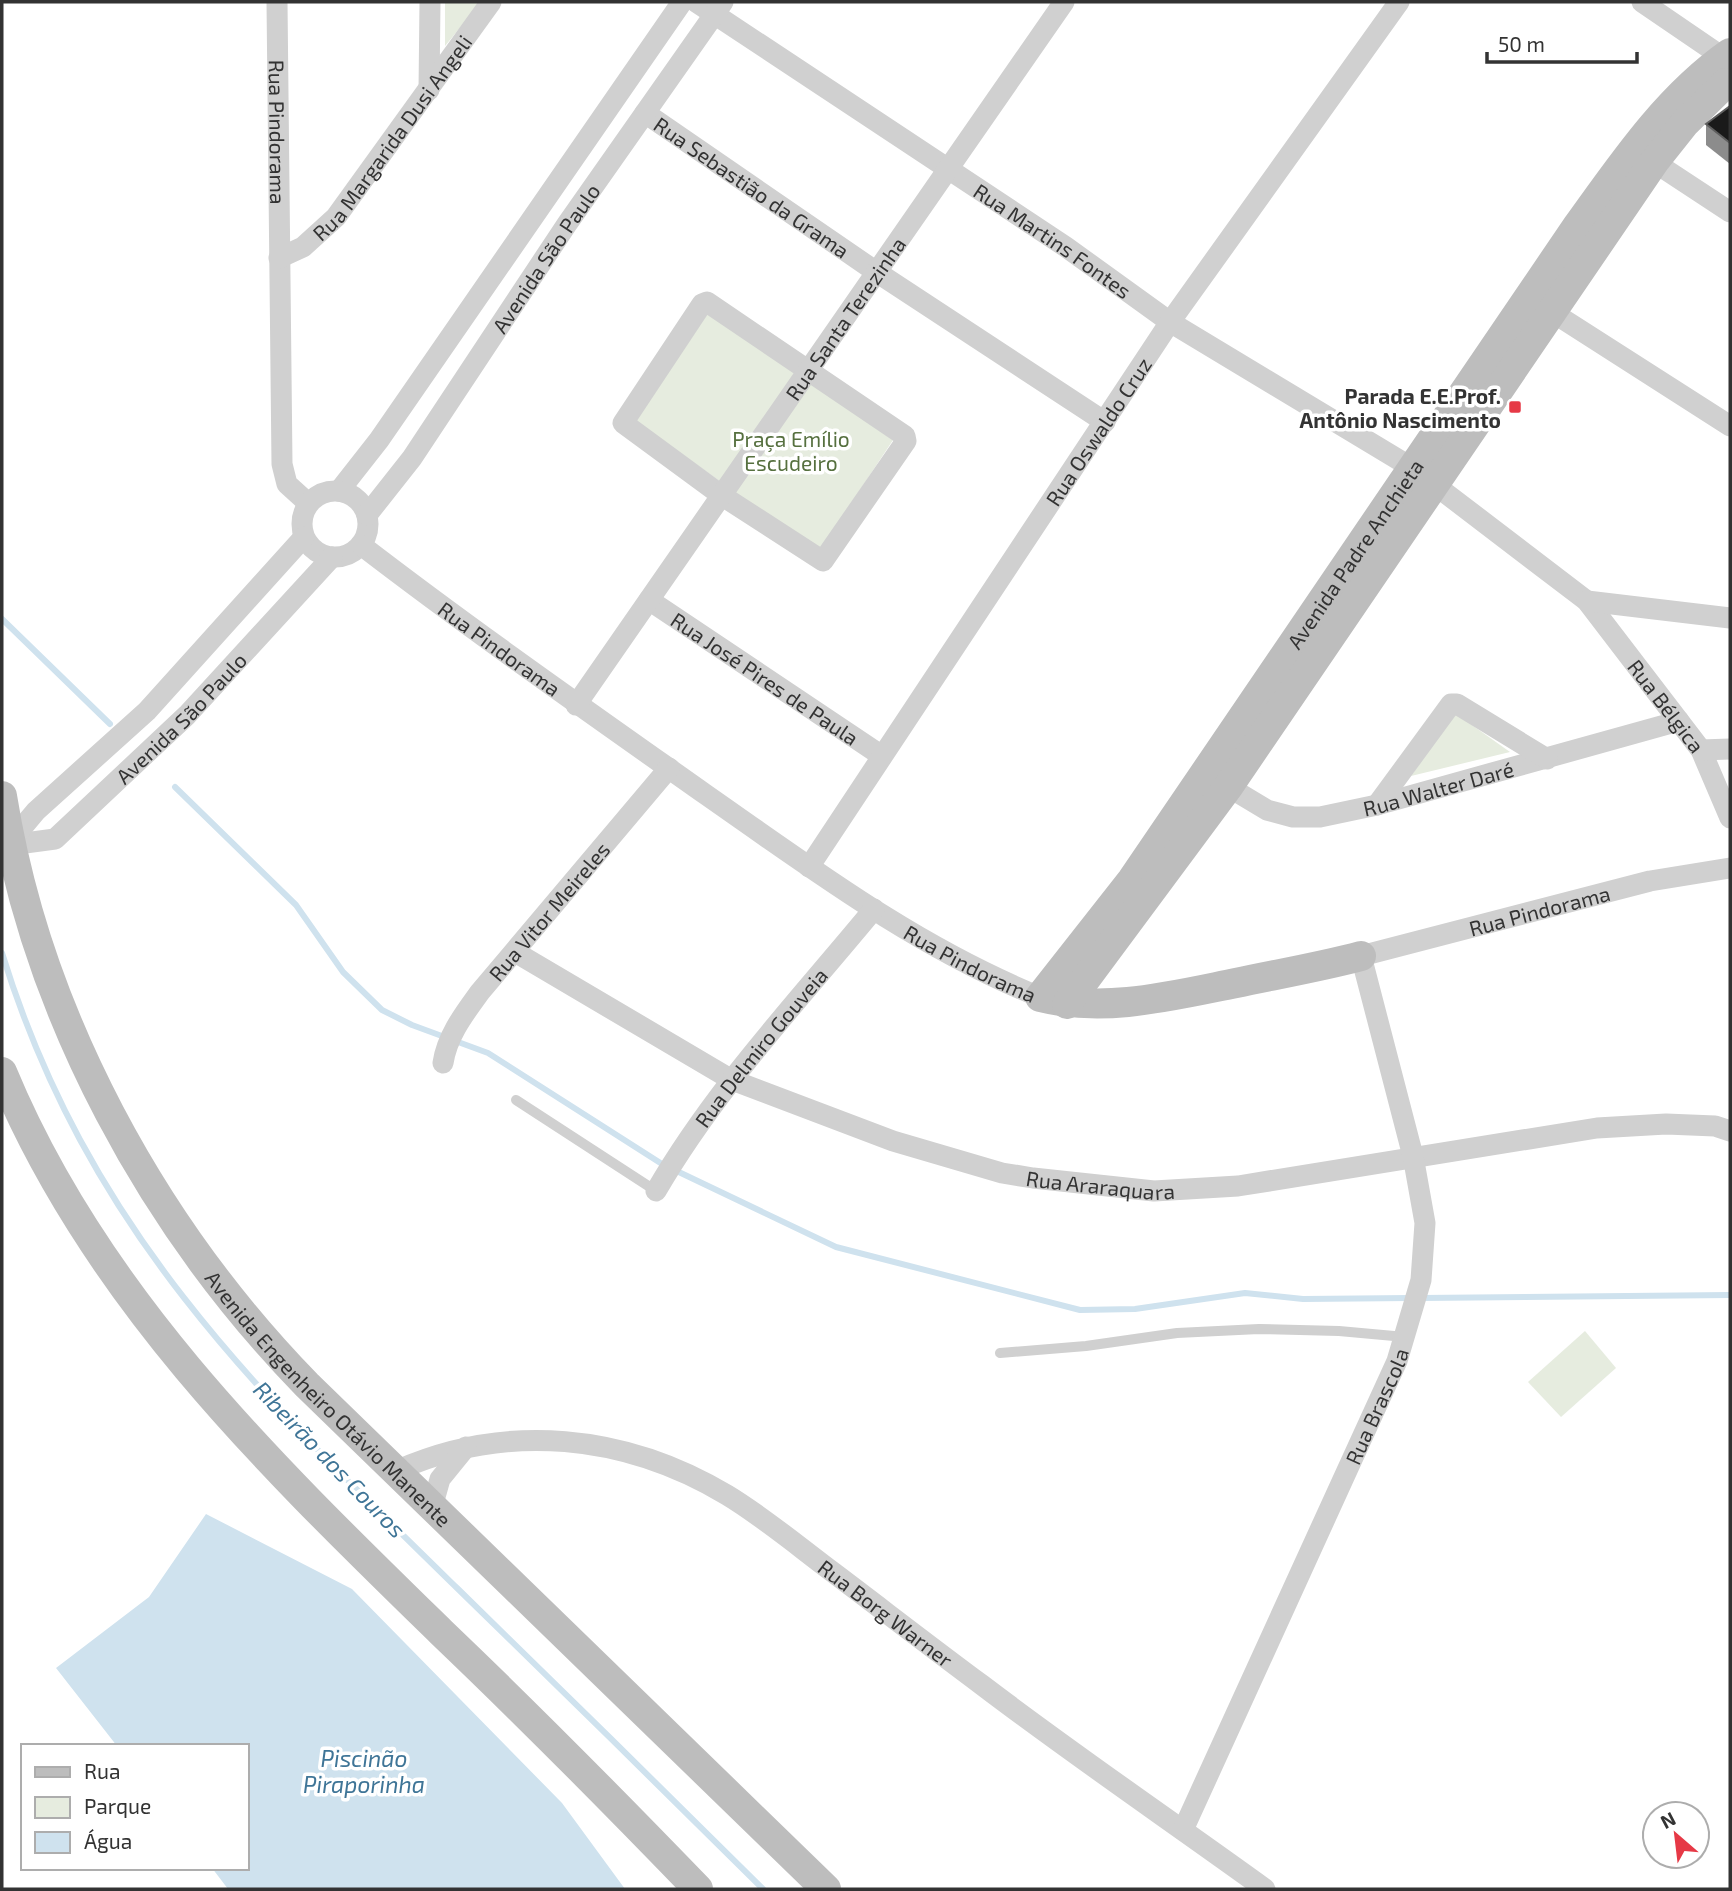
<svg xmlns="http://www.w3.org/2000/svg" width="1732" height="1891" font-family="'Exo 2',sans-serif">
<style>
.green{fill:#e6ecdf}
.water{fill:#cfe2ee}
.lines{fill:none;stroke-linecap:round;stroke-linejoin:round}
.stream{stroke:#cfe2ee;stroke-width:6}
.lane{stroke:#d0d0d0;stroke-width:10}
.street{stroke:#d0d0d0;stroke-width:21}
.secondary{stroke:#bdbdbd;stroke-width:30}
.wall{fill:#8c8c8c}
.building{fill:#1a1a1a;stroke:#5f5f5f;stroke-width:2}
.poi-dot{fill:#e63946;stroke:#fff;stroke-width:2.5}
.labels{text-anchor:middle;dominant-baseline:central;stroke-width:7;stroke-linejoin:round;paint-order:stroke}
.street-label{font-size:21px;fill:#333;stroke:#fff}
.poi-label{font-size:21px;font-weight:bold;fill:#333;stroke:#fff;text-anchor:end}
.park-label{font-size:21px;fill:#56703f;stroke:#fff}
.water-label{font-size:23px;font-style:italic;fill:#3f7597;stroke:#fff}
</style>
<rect width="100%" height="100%" fill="#fff"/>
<g class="green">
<path d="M445,2H481L445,46Z"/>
<path d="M705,310L893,440L819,552L634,420Z"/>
<path d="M1455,713L1510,752L1411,776Z"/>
<path d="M1585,1331L1616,1368L1561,1417L1528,1382Z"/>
</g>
<path class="water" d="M206,1514L352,1589L562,1803L625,1889H228L212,1868H247V1746H117L56,1668L149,1597Z"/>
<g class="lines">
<g class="stream">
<path d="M2,619L110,724"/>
<path d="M175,787L296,905L343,972L382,1010L412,1025L488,1053L662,1164L836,1247L1080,1310L1135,1309L1245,1293L1303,1299L1410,1298"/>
<path d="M2,953C87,1229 257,1393 457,1588C560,1688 661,1788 763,1889"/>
<path d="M1421,1298L1730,1295"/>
</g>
<g class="lane">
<path d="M516,1100L656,1191"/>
<path d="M1000,1353L1086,1346L1177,1333L1259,1329L1339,1331L1405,1337"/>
</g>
<g class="street">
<path id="s1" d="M277,2L282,464L287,484L308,503"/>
<path id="s2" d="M696,2L1066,247L1170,322L1414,469L1587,601L1701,750L1730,818"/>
<path d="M1642,2L1730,62"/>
<path d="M429,90L430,2"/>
<path id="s3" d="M645,113L875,271L1105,422"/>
<path d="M1654,162L1730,212"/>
<path id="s4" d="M279,258L303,247L336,217L491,2"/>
<path d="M707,302L905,436L906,441L823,561L721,495L623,423L702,304Z"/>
<path d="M1552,312L1730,426"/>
<path d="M339,491L379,440L682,2"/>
<circle cx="335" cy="524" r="33"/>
<path id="s5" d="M367,515L412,458L567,224L723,2"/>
<path id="s6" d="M361,545C473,631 589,712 705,794C811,868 918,948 1040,997"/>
<path id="s7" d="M649,600L882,756"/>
<path d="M1587,601L1730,618"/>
<path id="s8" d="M576,705L1064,2"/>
<path d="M1701,750L1730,749"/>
<path id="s9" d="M1217,780L1267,810L1293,817H1320L1377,805L1679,721"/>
<path d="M1377,805L1451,704H1457L1547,759"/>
<path id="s10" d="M10,845L55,839L187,715L332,557"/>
<path d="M5,848L36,811L147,711L304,537"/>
<path id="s11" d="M809,867L1170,322L1399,2"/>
<path id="s12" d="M515,952L732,1080L893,1141L1002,1173L1033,1178L1154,1191L1238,1186L1597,1128L1666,1124L1715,1126L1730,1131"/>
<path id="s13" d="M443,1063C447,1036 464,1014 480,992L669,768"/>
<path id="s14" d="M656,1191C715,1089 799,1000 874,909"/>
<path id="s15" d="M398,1470C507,1422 625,1434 727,1495C765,1518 799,1547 834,1573C883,1610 932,1648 982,1685C1074,1755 1171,1821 1265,1889"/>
<path d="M433,1504L440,1479L466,1447"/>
<path id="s16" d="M1183,1830L1397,1361L1421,1280L1425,1223L1413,1156L1361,956L1650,881L1730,868"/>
</g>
<g class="secondary">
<path id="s17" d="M2,796C37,1015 153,1227 307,1385L826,1889"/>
<path id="s18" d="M1361,956C1320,967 1278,974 1236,983C1171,996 1105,1013 1040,997L1132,880L1578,225C1622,164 1667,97 1730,53"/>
<path d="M1067,1004L1228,787L1654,162L1685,123L1726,83"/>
<path d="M2,1072C95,1297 270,1465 441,1632C529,1716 614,1802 698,1889"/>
</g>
</g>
<path class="wall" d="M1730,106V164L1706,145V124Z"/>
<path class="building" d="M1730,106V143L1706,124Z"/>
<rect class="poi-dot" x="1508" y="400" width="14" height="14" rx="3.5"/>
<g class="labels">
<g class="street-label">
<text stroke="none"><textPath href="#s1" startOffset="130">Rua Pindorama</textPath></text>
<text stroke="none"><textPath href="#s4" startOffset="168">Rua Margarida Dusi Angeli</textPath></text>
<text stroke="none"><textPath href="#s3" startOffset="130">Rua Sebastião da Grama</textPath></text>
<text stroke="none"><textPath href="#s2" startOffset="429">Rua Martins Fontes</textPath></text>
<text stroke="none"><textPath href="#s5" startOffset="313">Avenida São Paulo</textPath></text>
<text stroke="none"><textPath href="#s8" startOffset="471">Rua Santa Terezinha</textPath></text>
<text stroke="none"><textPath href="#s11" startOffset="523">Rua Oswaldo Cruz</textPath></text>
<text stroke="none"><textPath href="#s18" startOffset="870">Avenida Padre Anchieta</textPath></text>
<text stroke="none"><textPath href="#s6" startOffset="173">Rua Pindorama</textPath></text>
<text stroke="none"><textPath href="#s7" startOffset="140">Rua José Pires de Paula</textPath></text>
<text stroke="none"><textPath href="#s2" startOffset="1206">Rua Bélgica</textPath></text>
<text stroke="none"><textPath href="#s10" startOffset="220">Avenida São Paulo</textPath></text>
<text stroke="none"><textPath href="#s9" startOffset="234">Rua Walter Daré</textPath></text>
<text stroke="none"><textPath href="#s16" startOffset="1116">Rua Pindorama</textPath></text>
<text stroke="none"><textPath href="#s13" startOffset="187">Rua Vitor Meireles</textPath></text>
<text stroke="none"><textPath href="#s6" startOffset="740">Rua Pindorama</textPath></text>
<text stroke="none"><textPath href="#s14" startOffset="178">Rua Delmiro Gouveia</textPath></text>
<text stroke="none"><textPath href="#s12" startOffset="637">Rua Araraquara</textPath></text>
<text stroke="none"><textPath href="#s17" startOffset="698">Avenida Engenheiro Otávio Manente</textPath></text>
<text stroke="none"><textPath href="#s16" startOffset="466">Rua Brascola</textPath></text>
<text stroke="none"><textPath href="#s15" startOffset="541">Rua Borg Warner</textPath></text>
</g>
<g class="poi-label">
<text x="1501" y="395">Parada E.E.Prof.<tspan x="1501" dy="24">Antônio Nascimento</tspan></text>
</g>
<g class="park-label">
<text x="791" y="438">Praça Emílio<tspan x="791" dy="24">Escudeiro</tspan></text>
</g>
<g class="water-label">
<text transform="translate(330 1459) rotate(46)">Ribeirão dos Couros</text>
<text x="364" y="1758">Piscinão<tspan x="364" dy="26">Piraporinha</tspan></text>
</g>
</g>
<rect width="1732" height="1891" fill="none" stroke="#333333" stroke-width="7"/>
<rect x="21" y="1744" width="228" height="126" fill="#ffffff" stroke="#adadad" stroke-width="2"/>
<rect x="35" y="1767" width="35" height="10" fill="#bdbdbd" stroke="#adadad" stroke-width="2"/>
<text x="84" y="1779" font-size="21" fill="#333333">Rua</text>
<rect x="35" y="1797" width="35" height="21" fill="#e6ecdf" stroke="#adadad" stroke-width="2"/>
<text x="84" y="1814" font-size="21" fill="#333333">Parque</text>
<rect x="35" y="1832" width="35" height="21" fill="#cfe2ee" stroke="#adadad" stroke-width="2"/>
<text x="84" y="1849" font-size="21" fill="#333333">Água</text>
<g transform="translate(1676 1835) rotate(332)"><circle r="33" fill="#ffffff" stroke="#adadad" stroke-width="2"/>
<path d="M0-5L12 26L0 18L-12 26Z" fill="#e63946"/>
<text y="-10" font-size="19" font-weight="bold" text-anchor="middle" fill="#333333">N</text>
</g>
<path d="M1487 52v10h150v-10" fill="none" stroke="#333333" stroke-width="3.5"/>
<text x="1498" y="52" font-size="21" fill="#333333" stroke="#ffffff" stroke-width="5" paint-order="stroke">50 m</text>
</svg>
